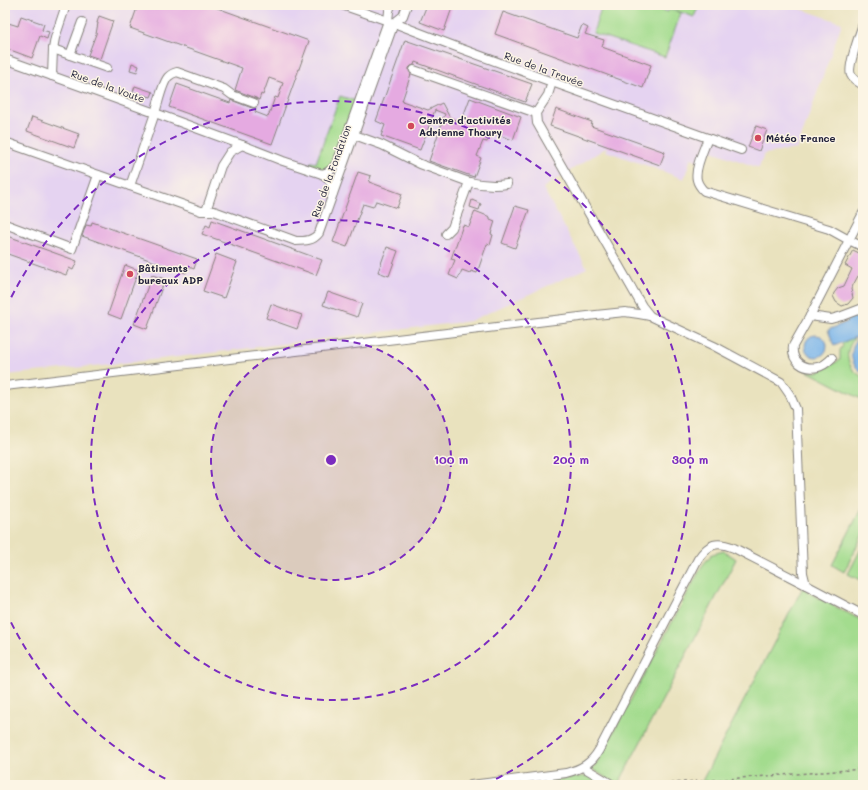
<svg xmlns="http://www.w3.org/2000/svg" width="868" height="790" font-family="Mali,sans-serif">
<style>
.built{fill:#e5d3f1}
.green{fill:#a3dc8e;stroke:#627f64}
.water{fill:#78b4ea;stroke:#4d6b92}
.building{fill:#e5aae1}
.lines{fill:none;stroke-linecap:round;stroke-linejoin:round}
.minor-casing{stroke:#86827c;stroke-width:10}
.path{stroke:#86827c;stroke-width:1.5;stroke-dasharray:3 3;stroke-linecap:butt}
.minor{stroke:#fff;stroke-width:8}
.ring{fill:none;stroke:#7b2cbf;stroke-width:2;stroke-dasharray:7 5}
.poi-dot{fill:#d1495b;stroke:#fcf5e5;stroke-width:1.5}
.labels{text-anchor:middle;dominant-baseline:central;stroke-width:3;stroke-linejoin:round;paint-order:stroke}
.street-label{font-size:10px;fill:#22223b;stroke:#fcf5e5}
.poi-label{font-size:10px;font-weight:bold;fill:#22223b;stroke:#fcf5e5;text-anchor:start}
.centre{fill:#7b2cbf;stroke:#fcf5e5;stroke-width:2}
.ring-label{font-size:12px;text-anchor:middle;font-weight:bold;fill:#7b2cbf;stroke:#fcf5e5;stroke-width:3;stroke-linejoin:round;paint-order:stroke}
</style>
<rect width="100%" height="100%" fill="#fcf5e5"/>
<filter id="ink" filterUnits="userSpaceOnUse"><feTurbulence type="fractalNoise" baseFrequency=".025" numOctaves="2"/><feDisplacementMap in="SourceGraphic" scale="8" xChannelSelector="R" yChannelSelector="G"/><feConvolveMatrix kernelMatrix="1 2 1 2 8 2 1 2 1" color-interpolation-filters="sRGB"/></filter>
<filter id="wash" filterUnits="userSpaceOnUse"><feTurbulence type="fractalNoise" baseFrequency=".012" numOctaves="4" result="noise"/><feDisplacementMap in="SourceGraphic" scale="16" xChannelSelector="R" yChannelSelector="G"/><feGaussianBlur stdDeviation="0.9" result="paint"/><feColorMatrix in="noise" values="0 0 0 0 0 0 0 0 0 0 0 0 0 0 0 0 0 1.4 0 .05"/><feComposite in="paint" operator="in"/></filter>
<g filter="url(#wash)">
<rect width="100%" height="100%" fill="#e9e2be"/>
<path class="built" d="M5,5H789L842,23L797,149L764,154L759,168L712,151L707,155L704,163L691,158L684,179L606,151L607,147L543,188L587,268L470,321L160,359L5,375Z"/>
<g class="green">
<path d="M602,5H646L668,12L669,9L681,13L665,57L593,33Z"/>
<path d="M676,5H699L694,17L675,10Z"/>
<path d="M340,96L356,101L333,164L322,171L311,167L310,164L311,162L316,163Z"/>
<path d="M853,338L854,339C843,353 847,369 863,377V400L807,371L818,372L838,361L840,360V350L843,346L842,343Z"/>
<path d="M863,505V534L844,572L832,565Z"/>
<path d="M863,545V575L860,580L848,574Z"/>
<path d="M724,551L736,559L618,785L592,769L597,763L702,566L712,554Z"/>
<path d="M803,587L813,595L863,621V785H700Z"/>
<path d="M589,775L607,785H511L586,776Z"/>
</g>
<g class="water">
<path d="M863,311V338L862,337L858,339L854,337L853,338L834,346L828,330L847,322L849,317Z"/>
<circle cx="816" cy="346" r="11"/>
<path d="M863,339V373C850,365 849,353 856,340H858Z"/>
</g>
<g id="blocks">
<g class="building">
<path d="M138,5H209L309,41L272,144L169,107L177,84L230,103L231,100L252,108H256L255,112L268,117L275,97L278,98L283,83L269,78L263,95L261,94L259,100L256,98L235,90L242,68L130,28Z"/>
<path d="M427,5H453L444,31L420,22Z"/>
<path d="M503,12L577,38L582,25L588,28L585,34L604,40L602,47L651,65L643,88L495,34Z"/>
<path d="M21,16L44,24L42,30L49,32L47,39L40,36L32,58L5,48V22L18,26Z"/>
<path d="M99,16L113,21L100,59L88,55L96,34L98,23H97Z"/>
<path d="M405,40L532,84L525,102L415,62L414,65L411,66L409,68V71L411,74L402,101L428,110L442,103L450,118L461,122L470,98L521,117L513,140L490,132L487,142L483,141L477,156L481,158L474,177L429,161L445,114L435,110L420,150L381,136L385,125L376,121Z"/>
<path d="M132,63L139,66L137,72L130,70Z"/>
<path d="M135,86L153,92L151,97L133,92Z"/>
<path d="M556,109L592,122L591,126L665,152L660,165L550,126Z"/>
<path d="M32,117L79,134L74,148L27,131Z"/>
<path d="M756,126L767,130L759,151L748,147Z"/>
<path d="M358,172L371,176L369,182L402,194L397,208L376,201L373,207L363,204L347,247L333,242Z"/>
<path d="M472,200L481,204L479,210L470,207Z"/>
<path d="M515,206L529,210L515,248L502,243Z"/>
<path d="M475,211L490,217V219L495,221L491,234L493,235L490,245L487,244L477,273L471,271L470,273L462,270L458,279L449,275L455,260L451,259L463,225L469,227Z"/>
<path d="M212,220L322,260L316,275L202,234L206,225L210,227Z"/>
<path d="M92,222L197,259L194,269L189,267L186,273L82,236L86,225L91,226Z"/>
<path d="M5,235L77,261L73,270L69,268L66,275L5,253Z"/>
<path d="M387,247L398,251L389,276L378,272Z"/>
<path d="M853,250L863,255V278L858,276L851,289L853,298L848,304L842,306L836,302L833,296L834,293L838,288L844,286L852,269L845,265Z"/>
<path d="M216,254L237,262L224,298L203,291Z"/>
<path d="M125,265L138,270L137,278L136,277L121,319L108,314Z"/>
<path d="M152,275L165,279L147,329L134,324Z"/>
<path d="M328,292L362,304L357,317L323,305Z"/>
<path d="M271,304L302,315L297,329L266,318Z"/>
</g>
</g>
</g>
<g filter="url(#ink)">
<use href="#blocks" fill-opacity="0" stroke="#86827c" stroke-width="1"/>
<g class="lines">
<defs>
<g id="minor">
<path d="M342,5L394,23L454,46L552,82L741,150"/>
<path d="M863,24C860,33 847,68 851,75C853,80 858,82 863,85"/>
<path d="M53,49L107,68"/>
<path d="M70,55L82,22"/>
<path d="M5,59L155,113L130,186"/>
<path d="M414,70L536,113"/>
<path d="M52,76L53,49L55,38L66,5"/>
<path d="M552,82L548,95L536,113L537,123L642,306L650,316"/>
<path d="M349,133L382,145L420,164L469,182L452,228L446,234"/>
<path d="M708,138C704,149 694,169 697,180C698,184 701,188 704,191L829,229L849,240L810,316L793,346C791,361 803,370 818,367C823,366 828,362 832,358"/>
<path d="M5,142L201,211H214L296,241C305,241 313,241 319,233L394,23L403,16L407,5"/>
<path d="M242,145L155,113C158,104 162,84 168,77C171,74 173,73 177,72L224,89L232,95L254,103"/>
<path d="M322,174C330,178 332,184 333,193"/>
<path d="M469,182C482,185 494,186 507,184"/>
<path d="M206,211L221,166L230,152L242,145L283,161L322,174C330,172 334,168 338,160L388,21L389,11L391,5"/>
<path d="M863,213L849,240L863,247"/>
<path d="M5,224L72,249L98,175"/>
<path d="M810,316L831,319L842,316L863,308"/>
<path d="M5,386L596,315L625,312L639,314L650,316L714,346L781,382L790,395L796,409L803,573L806,585L863,615"/>
<path d="M583,767L613,785"/>
<path d="M471,785L566,773C581,769 591,764 599,750L698,559C709,543 717,541 734,548L806,585"/>
</g>
</defs>
<use href="#minor" class="minor-casing"/>
<path class="path" d="M659,784L863,769"/>
<use href="#minor" class="minor"/>
</g>
</g>
<circle cx="331" cy="460" r="120" fill="#7b2cbf" fill-opacity=".12"/>
<g class="ring">
<circle cx="331" cy="460" r="120"/>
<circle cx="331" cy="460" r="240"/>
<path d="M176 784A359 359 0 0 1 6 612M6 308A359 359 0 1 1 486 784"/>
</g>
<g class="poi-dot">
<circle cx="411" cy="126" r="4"/>
<circle cx="758" cy="138" r="4"/>
<circle cx="130" cy="274" r="4"/>
</g>
<g class="labels">
<g class="street-label">
<text transform="translate(544 69) rotate(20)">Rue de la Travée</text>
<text transform="translate(108 86) rotate(20)">Rue de la Voute</text>
<text transform="translate(331 171) rotate(-70)">Rue de la Fondation</text>
</g>
<g class="poi-label">
<text x="419" y="120">Centre d'activités<tspan x="419" dy="12">Adrienne Thoury</tspan></text>
<text x="766" y="138">Météo France</text>
<text x="138" y="268">Bâtiments<tspan x="138" dy="12">bureaux ADP</tspan></text>
</g>
</g>
<circle cx="331" cy="460" r="6" class="centre"/>
<g class="ring-label">
<text x="451" y="464">100 m</text>
<text x="571" y="464">200 m</text>
<text x="690" y="464">300 m</text>
</g>
<rect width="868" height="790" fill="none" stroke="#fcf5e5" stroke-width="20"/>
</svg>
